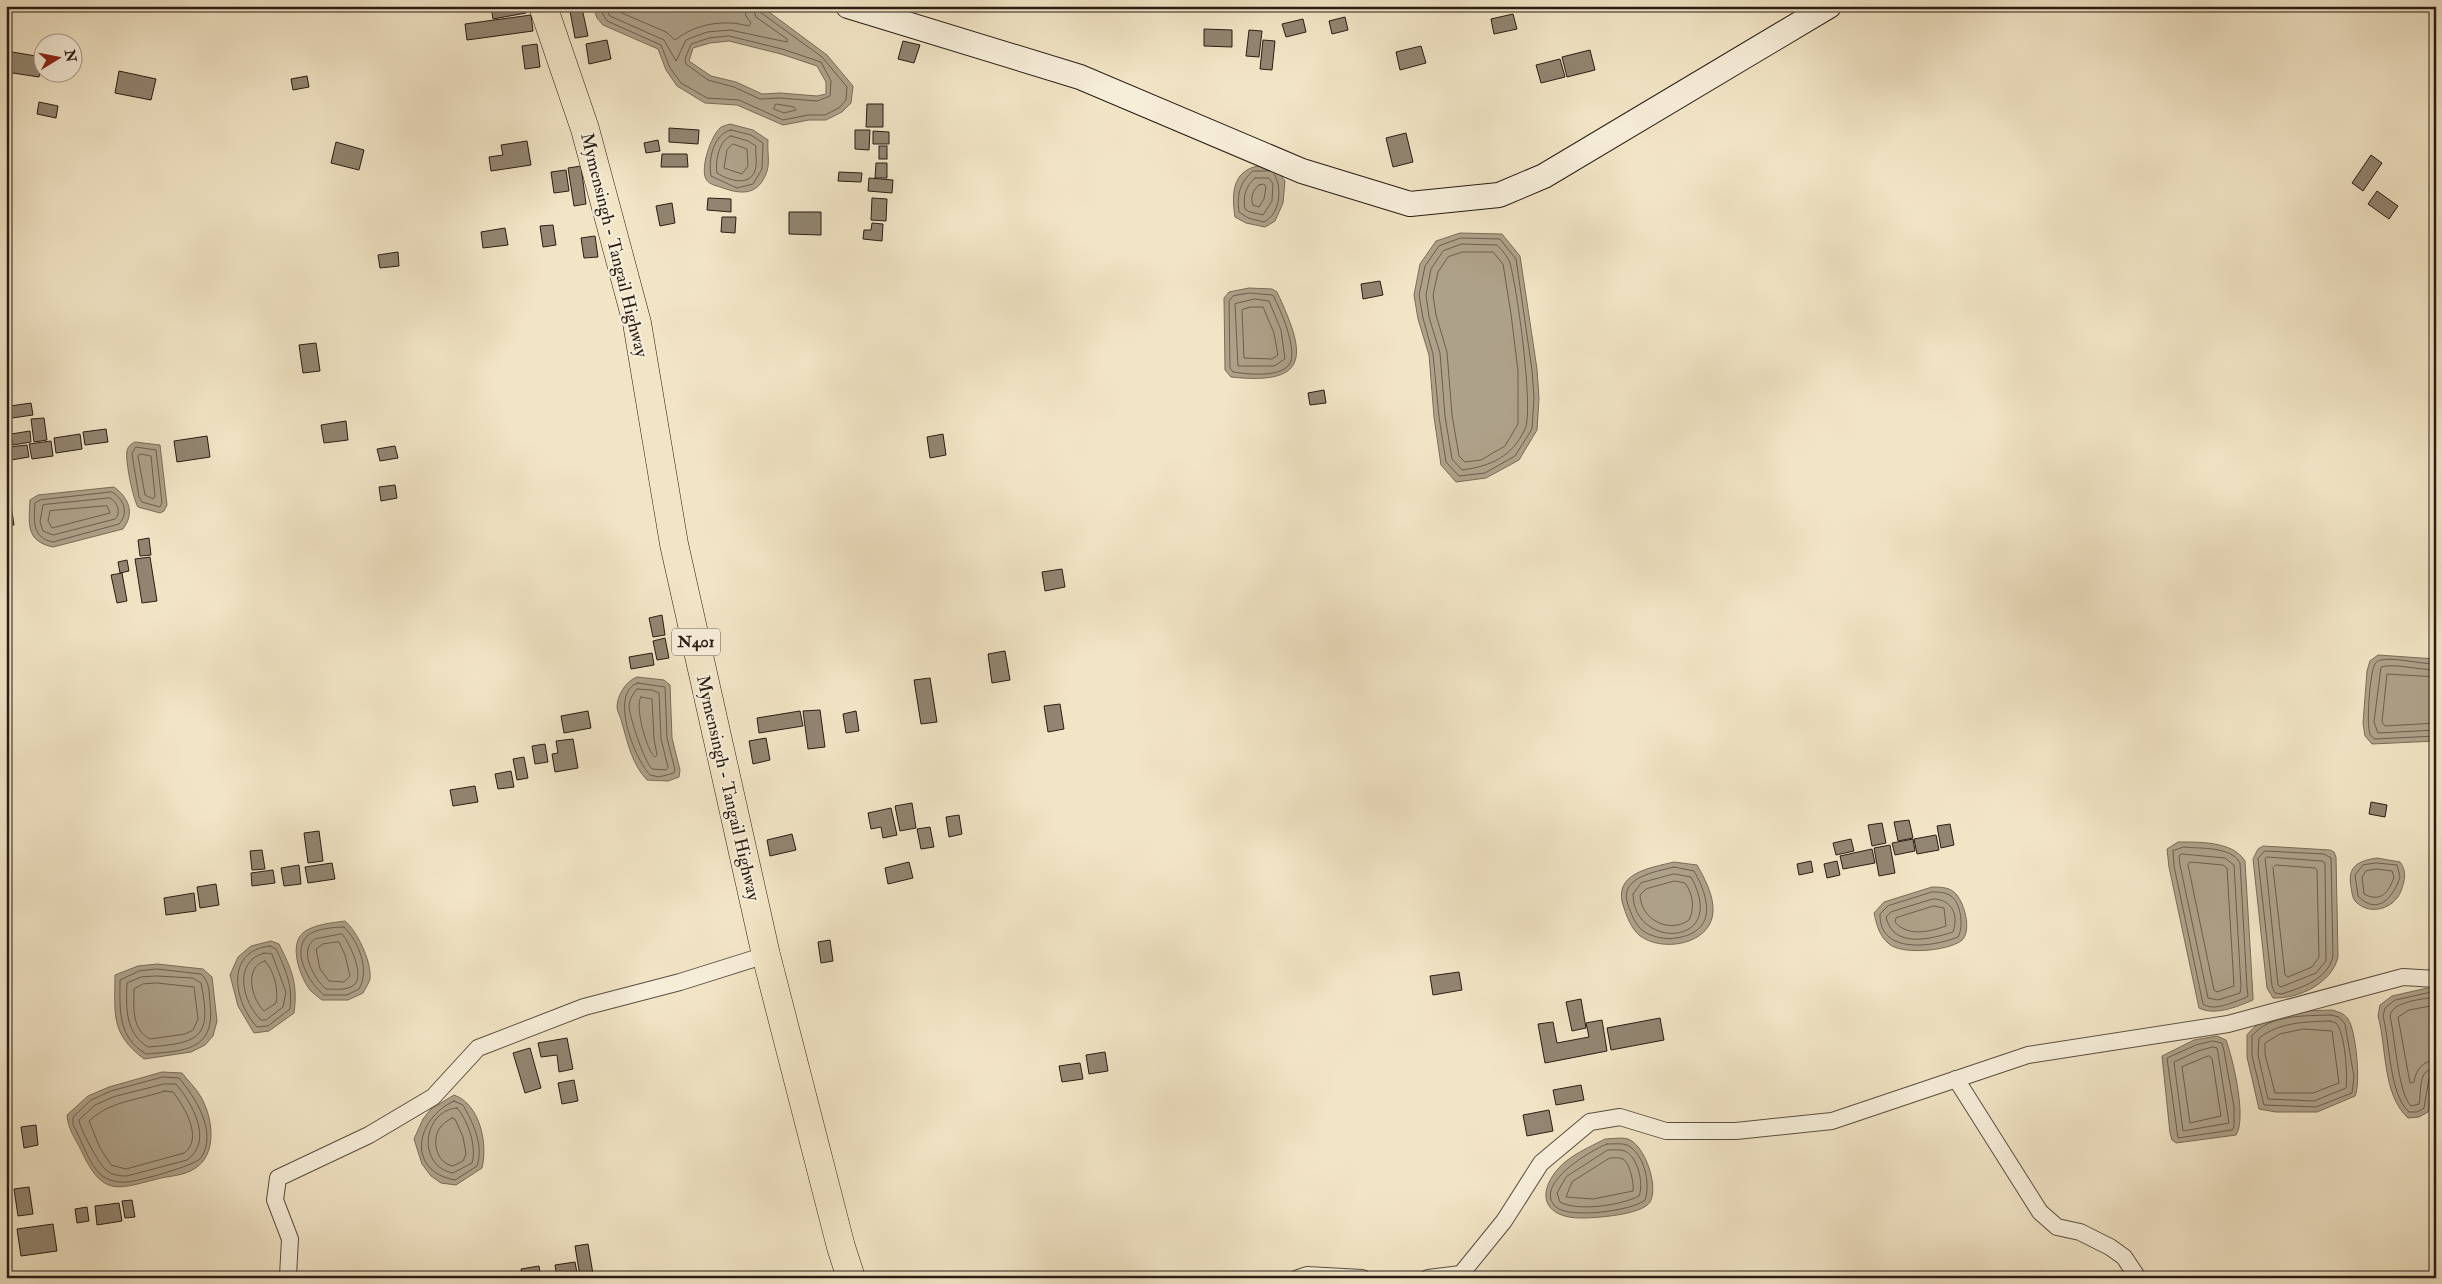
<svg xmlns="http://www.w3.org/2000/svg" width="2442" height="1284" font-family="'IM FELL Double Pica',serif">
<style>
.water{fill:#aea189;stroke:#796c5a;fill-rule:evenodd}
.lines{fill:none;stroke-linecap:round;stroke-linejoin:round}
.shore{stroke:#6c5e4e;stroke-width:1}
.building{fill:#928571;stroke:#291c14}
.minor-casing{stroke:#5b4e40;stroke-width:18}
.secondary-casing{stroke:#291c14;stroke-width:26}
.trunk-casing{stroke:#291c14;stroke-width:29}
.minor{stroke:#f7eeda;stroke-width:16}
.secondary{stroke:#f7eeda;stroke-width:24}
.trunk{stroke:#f2e5c6;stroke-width:28}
.labels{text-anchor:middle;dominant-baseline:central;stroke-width:4.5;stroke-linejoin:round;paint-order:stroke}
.shield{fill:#f7eeda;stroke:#675b4f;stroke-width:1}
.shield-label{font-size:16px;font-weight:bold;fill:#291c14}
.street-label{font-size:18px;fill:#291c14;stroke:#f7eeda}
</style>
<rect width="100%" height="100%" fill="#f2e5c6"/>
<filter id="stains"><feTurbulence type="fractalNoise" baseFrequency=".004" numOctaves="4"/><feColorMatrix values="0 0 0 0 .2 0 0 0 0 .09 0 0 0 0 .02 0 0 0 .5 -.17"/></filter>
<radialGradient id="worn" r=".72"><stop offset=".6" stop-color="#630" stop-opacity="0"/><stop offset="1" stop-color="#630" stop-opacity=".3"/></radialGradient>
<g class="water">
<path d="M593,6H761L827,55L853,86L851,103L842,112L826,120H809L783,125L737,105L705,103L677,86L666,70L658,49L603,25L597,18ZM729,41L781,54L817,66L826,82V94L817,96L780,93L762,94L736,82L711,76L689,61L693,48L710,43Z"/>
<path d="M730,124L753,130L768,140C767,150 770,162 767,171C759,195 743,195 723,188C718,186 709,185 706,179C700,168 711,136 720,128C722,126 727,125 730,124Z"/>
<path d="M1264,165L1276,168L1285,181L1283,203L1275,221L1265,227L1246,223L1235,217C1231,191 1233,168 1264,165Z"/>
<path d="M1460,233L1502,234L1520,256L1537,369L1539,398L1537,430L1519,460L1486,478L1456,482L1441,465L1434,417L1429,355L1418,319L1414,295L1420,264L1436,241Z"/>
<path d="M1249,288L1272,289L1277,292C1305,352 1313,386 1231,377L1225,370L1224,298L1229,292Z"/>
<path d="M135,442L160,445L167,505L164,511L160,513L138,507C133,499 125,460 127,451C128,446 131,444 135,442Z"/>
<path d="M114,487C129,498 135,513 123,529L53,547C25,541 29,523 30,500L38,495Z"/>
<path d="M2378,655L2436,659V741L2372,744L2365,736L2363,723L2367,671L2370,661Z"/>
<path d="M637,677L664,680L670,685L672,738L680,770L679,777L668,781L647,780C632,764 628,744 622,723C621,718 618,713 617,708C617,695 626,681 637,677Z"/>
<path d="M2178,842C2198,842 2233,841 2245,861L2253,997V1000C2237,1007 2214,1016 2199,1008L2169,867L2167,849Z"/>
<path d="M2263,846L2330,850L2334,852L2336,857L2338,957C2332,983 2299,999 2273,998L2267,988L2253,859L2258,849Z"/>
<path d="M2377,858L2400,862C2407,871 2405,880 2401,891C2394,909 2370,916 2356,902C2352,898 2352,892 2351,887C2347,866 2358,861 2377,858Z"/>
<path d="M1674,862L1697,865C1705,879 1714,896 1713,912C1711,945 1661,953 1639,935C1631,928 1627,917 1624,908C1611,873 1650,868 1674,862Z"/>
<path d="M1932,887C1939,887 1948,887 1954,892C1964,900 1973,932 1961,941C1947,951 1902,955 1889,944C1879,935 1877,926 1874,913L1884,902Z"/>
<path d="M345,921C357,931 372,962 370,979C369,983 365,989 363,993L348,1000H322C318,997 313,993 310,990C300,977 288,944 304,932C315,924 332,923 345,921Z"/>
<path d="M271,941L279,944C292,970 298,984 294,1013L269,1031L254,1033L238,1006L230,975L238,957L251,946Z"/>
<path d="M157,964L203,969L212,977L217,1021L213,1036L205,1045L191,1052L144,1059C110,1033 115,1014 115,975L138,966Z"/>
<path d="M2436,986C2436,1028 2438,1071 2428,1112L2419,1117L2408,1118C2382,1094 2387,1048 2378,1016L2380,1005L2392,996Z"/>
<path d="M2332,1010C2338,1012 2344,1013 2348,1019C2356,1030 2361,1084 2355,1096L2317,1112H2276L2259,1109L2247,1057V1035C2265,1011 2304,1011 2332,1010Z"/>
<path d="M2217,1036L2226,1040C2233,1059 2247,1118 2236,1135L2176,1143L2172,1140L2170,1133L2162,1056L2194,1040Z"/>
<path d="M162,1072L182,1073C188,1081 196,1088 201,1097C213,1118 218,1155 194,1169C185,1175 171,1176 161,1178C117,1189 103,1198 81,1150C75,1138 68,1129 67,1115L88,1096L109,1087Z"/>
<path d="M454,1095C480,1104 488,1144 482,1168L456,1185L441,1183L431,1176L422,1164L414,1139L423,1119L431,1109Z"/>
<path d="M1605,1139C1611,1139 1621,1137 1628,1139C1645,1145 1659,1187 1650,1202C1642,1215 1595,1218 1581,1218C1547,1218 1535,1197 1557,1170C1568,1156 1590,1147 1605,1139Z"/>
</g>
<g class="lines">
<g class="shore">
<path d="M598,6L607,21L661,45L670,68L681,83L707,98L739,100L783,120L808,115H825L839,108L846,100L847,87L822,57L760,12L758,6"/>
<path d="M604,6L610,16L664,40L676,61L686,40L707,32L730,30L787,42V39L756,17L752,6"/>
<path d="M613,6L615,10L666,32L675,40C690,28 710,22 730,23C737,23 743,25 749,26L751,23L746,16L744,6"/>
<path d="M729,36L782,49L821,62L831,81L830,96L817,101L780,98L760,99L734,87L708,80L686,64L685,59L691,44L709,38Z"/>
<path d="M776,104L794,107L796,110L784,113L774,109Z"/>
<path d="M731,130L751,135L763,143L762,169L753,184L737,188L711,176C708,160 713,134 731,130Z"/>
<path d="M731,136L748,141L756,146C755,152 757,159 756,166C753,188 729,181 717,173C715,161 719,140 731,136Z"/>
<path d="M733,144L747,149L748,166L742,174L724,168L727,150Z"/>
<path d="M1269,171H1253C1239,183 1237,195 1239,212L1248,218L1264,222C1280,214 1283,188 1274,174"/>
<path d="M1255,178H1269L1273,184L1272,201L1263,215L1250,212L1245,209C1243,196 1245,187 1255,178Z"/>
<path d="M1259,185L1264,184L1266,187L1264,199L1259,207L1253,205C1250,197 1253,190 1259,185Z"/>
<path d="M1461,238L1500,239L1516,259L1532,370L1534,398L1532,429L1515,456L1485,473L1459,476L1446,462L1439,417L1433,354L1423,318L1419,295L1425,266L1439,246Z"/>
<path d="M1462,244L1497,245C1501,249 1508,257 1510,263C1517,288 1534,409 1525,429C1512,457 1491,466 1462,470L1452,459L1445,416L1440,353L1429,317L1426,295L1431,269L1443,251Z"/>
<path d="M1463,252H1493L1503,264L1511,314L1518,371V424L1505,446L1481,460L1465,462L1459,456L1452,415L1447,352L1436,315L1433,295L1438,272L1448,257Z"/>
<path d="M1250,293L1273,295C1280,309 1299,351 1289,365C1278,378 1247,374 1233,372L1230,368L1229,301L1233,296Z"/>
<path d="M1255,299L1269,301L1281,330L1285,359L1274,366H1238L1235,304Z"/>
<path d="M1251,307H1263L1274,333L1277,350L1278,355L1272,359L1244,358L1242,310Z"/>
<path d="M136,447L156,450L162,503L160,507L142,502L139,497L132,454Z"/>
<path d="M141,454L151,456L155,496L153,499L145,495L138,456Z"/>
<path d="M112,492C124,499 129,513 119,524L53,542C32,538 34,521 35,503L40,500Z"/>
<path d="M110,498C117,502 122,512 115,519L53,535L43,531L40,522L43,505Z"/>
<path d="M107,506L110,513L52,528L48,521L50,511Z"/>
<path d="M2436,664C2419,664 2395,657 2381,660C2379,660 2376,662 2375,664C2370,671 2366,725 2370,734C2371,736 2373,738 2375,739L2436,736"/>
<path d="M2436,670C2420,670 2393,663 2381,667L2374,722L2378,733L2436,730"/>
<path d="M2436,677L2387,674L2382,722L2385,726L2436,723"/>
<path d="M638,683L665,687L667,738L675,770L674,773L659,777L650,775C635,760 608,692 638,683Z"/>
<path d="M637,689L652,690L659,693L661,739L668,767L666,770L652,769C644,761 630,718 629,707C629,700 633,694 637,689Z"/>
<path d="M641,697L652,699L654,739L657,755L655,757C647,752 634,705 641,697Z"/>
<path d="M2184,847C2201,849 2231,846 2240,863L2247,987L2248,996L2245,998C2233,1002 2214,1012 2203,1004L2174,866L2173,851Z"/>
<path d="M2265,851L2324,854L2331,858L2333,956C2328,979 2302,988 2281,994L2275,993L2272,986L2258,859Z"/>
<path d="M2182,854L2225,858L2234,865L2241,987L2240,993L2218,1000L2208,998L2180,865L2179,856Z"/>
<path d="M2267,857L2322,861L2325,863L2326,961L2316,973L2281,987L2278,985L2266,867L2265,859Z"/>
<path d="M2190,862L2223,865L2227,868L2234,986L2217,992L2214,990L2188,865Z"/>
<path d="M2377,863L2397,865L2400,877C2394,896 2378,917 2358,896L2355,875L2363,865Z"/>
<path d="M2276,865L2315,868L2317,870L2319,957L2312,967L2288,977L2285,975L2273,868Z"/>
<path d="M1674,867L1694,871C1710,899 1717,932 1676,938C1666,940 1652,937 1643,931C1635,925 1631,913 1628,905C1618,877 1655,872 1674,867Z"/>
<path d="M2377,869L2392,871L2394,877C2389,892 2381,903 2364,894L2362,877L2366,871Z"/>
<path d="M1674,874L1691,877C1730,948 1633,950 1633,894L1641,883Z"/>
<path d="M1675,881L1685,883C1693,894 1695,908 1689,920C1669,934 1641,920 1640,895L1646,889Z"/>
<path d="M1932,892C1938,892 1946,892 1951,896C1961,903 1964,927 1958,937C1933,947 1879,955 1880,914L1888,906Z"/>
<path d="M1933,899C1952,899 1959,915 1953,932C1931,939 1893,949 1886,917L1891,912Z"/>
<path d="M1934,906L1944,908L1946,926C1929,932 1908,937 1895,922L1896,918Z"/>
<path d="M344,927C359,942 370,970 359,989L347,995H324C310,984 291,953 307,936C314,929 334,927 344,927Z"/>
<path d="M342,934C350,943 365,976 354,985C346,991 335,989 326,989C315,980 297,950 315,939Z"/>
<path d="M339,942L345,955L350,976L344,982L329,981L320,969L316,949L323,944Z"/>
<path d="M270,946L276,949C286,970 293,986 290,1009L268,1026L257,1027C234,1002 224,951 270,946Z"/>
<path d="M264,953L272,954L286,992L283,1007L266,1020H261C243,1003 232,962 264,953Z"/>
<path d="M265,961C274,970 279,991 276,1003L264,1011C252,1000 243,967 265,961Z"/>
<path d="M157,969L201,974C210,982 209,992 210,1003C216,1051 184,1051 146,1054C117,1036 120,1010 120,980L139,971Z"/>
<path d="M157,976L193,978L201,983C212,1037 201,1043 148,1047C125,1033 126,1008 127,983L141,977Z"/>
<path d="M157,983L194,987L198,1019L193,1030L185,1034L150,1039C131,1029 134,1007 134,989L143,984Z"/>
<path d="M2436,991L2395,1000L2385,1008L2383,1016C2390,1042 2389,1094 2409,1112H2417L2424,1108L2429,1078L2436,1074"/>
<path d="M2436,997C2424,999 2392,1001 2390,1016C2395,1036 2398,1094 2411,1106L2419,1104C2422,1090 2417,1069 2436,1068"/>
<path d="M2436,1005L2409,1010L2398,1017L2410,1083L2414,1082C2416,1070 2422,1061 2436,1060"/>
<path d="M2331,1015L2339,1017L2345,1024L2354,1077L2352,1093L2316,1107L2264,1105L2252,1056V1036C2269,1014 2306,1016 2331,1015Z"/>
<path d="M2330,1021L2336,1023C2345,1032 2348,1076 2346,1088L2314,1101L2268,1099L2258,1055L2259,1038C2280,1022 2304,1022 2330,1021Z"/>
<path d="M2304,1029L2332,1031L2339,1083L2313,1093H2275L2265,1054V1043L2280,1034Z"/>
<path d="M2213,1041L2222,1043L2224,1051L2234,1107V1127L2232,1130L2178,1138L2167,1058L2196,1045Z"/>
<path d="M2213,1047L2217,1048L2218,1053L2229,1123L2183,1131L2174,1062L2198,1051Z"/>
<path d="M2209,1056L2212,1058L2221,1116L2190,1123L2182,1067Z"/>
<path d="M163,1077L179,1078C195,1097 218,1132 201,1158C196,1165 137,1182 126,1182C118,1183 107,1180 101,1175C88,1163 82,1140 73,1125V1117L91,1100L111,1091Z"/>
<path d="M164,1084H176C192,1103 214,1141 187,1160L127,1176C120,1176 110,1175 105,1169C98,1162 80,1129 79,1120L95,1105L113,1097Z"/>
<path d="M165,1091L173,1092C184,1106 204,1139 184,1153L126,1169L111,1165L100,1148L89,1121C110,1101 138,1100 165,1091Z"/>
<path d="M454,1101L463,1105C473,1123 484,1145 477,1166L455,1180C406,1171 415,1119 454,1101Z"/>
<path d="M457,1108C468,1120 477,1147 472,1163L453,1173C416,1166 423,1110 457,1108Z"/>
<path d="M452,1118L455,1119L463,1137L466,1154L463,1161L453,1166C436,1163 432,1141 439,1129C442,1124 447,1121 452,1118Z"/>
<path d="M1607,1144C1613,1144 1622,1143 1627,1145C1644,1153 1651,1184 1645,1200C1632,1211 1569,1219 1556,1207C1532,1185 1591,1150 1607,1144Z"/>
<path d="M1608,1150C1613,1150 1620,1149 1625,1151C1638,1157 1644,1184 1639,1196C1622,1205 1578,1212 1560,1202L1557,1193L1566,1177Z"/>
<path d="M1610,1158C1614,1158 1619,1157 1623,1159C1630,1163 1634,1183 1633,1191L1593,1199L1566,1197L1572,1182Z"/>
</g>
</g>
<g class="building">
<path d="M524,6L526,13L493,19L491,7Z"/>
<path d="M582,8L588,36L575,38L570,11Z"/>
<path d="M1513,14L1517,29L1494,34L1491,19Z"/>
<path d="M531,15L533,31L467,40L465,24Z"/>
<path d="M1345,17L1348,30L1332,34L1329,21Z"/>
<path d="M1303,19L1306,32L1286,37L1282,24Z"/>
<path d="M1204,29L1232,30V47L1204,46Z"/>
<path d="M1249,30L1262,31L1259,57L1246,56Z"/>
<path d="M607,40L611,59L589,64L586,44Z"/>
<path d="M1263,40L1275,41L1272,70L1260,69Z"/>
<path d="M903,41L920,45L914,63L898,59Z"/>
<path d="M537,44L540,67L525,69L522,46Z"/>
<path d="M1421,46L1426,63L1400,70L1396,52Z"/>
<path d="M1590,50L1595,70L1567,77L1562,57Z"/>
<path d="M6,51L42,57L39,77L6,72Z"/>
<path d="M1560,59L1565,77L1541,83L1536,65Z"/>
<path d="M119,71L156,79L151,100L115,93Z"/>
<path d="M307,76L309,87L293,90L291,79Z"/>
<path d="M39,102L58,106L56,118L37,114Z"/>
<path d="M867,104H883V127H866Z"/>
<path d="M669,128L699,130L698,144L669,142Z"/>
<path d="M855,130H870L869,150L855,149Z"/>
<path d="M873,131L889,132V144H873Z"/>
<path d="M1406,133L1413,162L1393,167L1386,138Z"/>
<path d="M658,140L660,151L646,153L644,143Z"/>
<path d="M527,141L531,165L491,171L489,157L503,155L501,145Z"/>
<path d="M336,142L364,150L359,170L331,163Z"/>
<rect x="879" y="146" width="8" height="13"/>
<path d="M662,154H687L688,167H661Z"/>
<path d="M2371,155L2382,163L2363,191L2352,183Z"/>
<path d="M876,163H887V178H875Z"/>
<path d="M581,166L586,204L574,206L568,168Z"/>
<path d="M566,170L569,191L554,193L551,172Z"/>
<path d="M839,172L862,173L861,182L838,181Z"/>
<path d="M869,178L893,180L892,193L868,191Z"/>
<path d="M2377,191L2398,206L2389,219L2368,204Z"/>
<path d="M708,198L731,199V212L707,210Z"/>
<path d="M872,198L887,199L886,221L871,220Z"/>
<path d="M672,203L675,223L660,226L656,206Z"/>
<path d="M789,212H821V235L789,234Z"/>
<path d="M722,217H736L735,233L721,232Z"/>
<path d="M872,223L883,224L882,241L863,239L864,230H871Z"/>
<path d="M553,225L556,245L543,247L540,226Z"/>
<path d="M505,228L508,245L483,248L481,232Z"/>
<path d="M595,236L598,257L584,258L581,238Z"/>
<path d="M398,252L399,266L380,268L378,255Z"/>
<path d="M1380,281L1383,295L1363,299L1361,284Z"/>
<path d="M316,343L320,371L303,373L299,345Z"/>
<path d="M1324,390L1326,403L1310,405L1308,393Z"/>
<path d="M31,403L33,415L12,418L10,406Z"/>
<path d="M44,418L47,440L34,442L31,419Z"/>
<path d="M346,421L348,440L324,443L321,425Z"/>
<path d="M106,429L108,442L85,445L83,432Z"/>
<path d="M30,431L31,442L13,445L11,434Z"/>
<path d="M80,434L82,449L56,453L54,438Z"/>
<path d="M943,434L946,455L930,458L927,437Z"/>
<path d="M207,436L210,457L177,462L174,441Z"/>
<path d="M51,441L53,456L32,459L29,444Z"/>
<path d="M27,445L29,457L11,460L9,447Z"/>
<path d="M395,446L398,458L380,461L377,449Z"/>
<path d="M395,485L397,498L381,501L379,487Z"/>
<path d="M11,505L14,525L6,526V506Z"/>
<path d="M149,538L151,555L140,556L138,540Z"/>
<path d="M150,557L157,601L142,603L135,559Z"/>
<path d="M127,560L129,571L120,573L118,562Z"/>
<path d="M1062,569L1065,587L1045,591L1042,572Z"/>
<path d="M122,573L127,601L117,603L111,575Z"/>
<path d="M662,615L665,635L653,637L649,618Z"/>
<path d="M665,638L669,658L657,660L653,641Z"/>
<path d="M1005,651L1010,680L992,683L988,654Z"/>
<path d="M652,653L654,665L631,669L629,657Z"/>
<path d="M930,678L937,722L921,724L914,680Z"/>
<path d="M1060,704L1064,729L1048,732L1044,706Z"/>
<path d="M820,710L825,747L808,749L803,711Z"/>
<path d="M588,711L591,728L564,733L561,716Z"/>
<path d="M800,711L803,726L759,733L757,718Z"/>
<path d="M856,711L859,731L846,733L843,714Z"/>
<path d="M766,738L770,760L753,764L749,741Z"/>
<path d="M573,739L578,768L555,772L552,754L558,753L556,741Z"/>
<path d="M545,744L548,762L535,764L532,746Z"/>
<path d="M524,757L528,778L517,780L513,759Z"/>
<path d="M511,771L514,787L498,789L495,774Z"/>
<path d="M475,786L478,802L453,806L450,790Z"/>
<path d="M2371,802L2387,805L2385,817L2369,814Z"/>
<path d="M912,803L916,828L900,831L895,806Z"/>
<path d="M891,808L897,835L883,838L881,827L871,829L868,813Z"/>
<path d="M959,815L962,834L949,837L946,817Z"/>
<path d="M1909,820L1913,838L1898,841L1894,822Z"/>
<path d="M1882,823L1886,843L1872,846L1868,825Z"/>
<path d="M1950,824L1954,845L1941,848L1937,826Z"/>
<path d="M930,827L934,847L921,849L917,829Z"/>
<path d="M319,831L323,861L308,863L304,833Z"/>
<path d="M792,834L796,850L770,856L767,840Z"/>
<path d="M1936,835L1939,850L1917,854L1914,839Z"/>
<path d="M1851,839L1854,851L1836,855L1833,843Z"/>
<path d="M1913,839L1915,851L1895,855L1892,843Z"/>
<path d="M1890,845L1895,873L1879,876L1874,848Z"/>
<path d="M1872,849L1875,863L1843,869L1840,856Z"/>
<path d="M262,850L265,869L252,870L250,851Z"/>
<path d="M1811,861L1813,872L1799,875L1797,864Z"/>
<path d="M1837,861L1840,875L1827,878L1824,864Z"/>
<path d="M909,862L913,878L888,884L885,868Z"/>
<path d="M332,863L335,879L308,883L305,867Z"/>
<path d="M299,865L301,884L284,886L281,868Z"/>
<path d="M273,870L275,883L252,886L251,873Z"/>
<path d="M216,884L219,905L200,908L197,887Z"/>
<path d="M194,893L196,911L166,915L164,898Z"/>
<path d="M830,940L833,961L821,963L818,942Z"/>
<path d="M1459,972L1462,990L1433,995L1430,976Z"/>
<path d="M1581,999L1586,1028L1572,1031L1566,1002Z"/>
<path d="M1660,1018L1664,1040L1611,1050L1607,1028Z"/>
<path d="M1602,1020L1607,1051L1545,1063L1538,1024L1553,1022L1557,1043L1589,1037L1586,1023Z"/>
<path d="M567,1038L573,1069L559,1072L557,1055L541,1057L538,1043Z"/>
<path d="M530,1048L541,1088L525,1093L513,1053Z"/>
<path d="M1105,1052L1108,1071L1089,1074L1086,1055Z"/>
<path d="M1080,1063L1083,1079L1062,1082L1059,1066Z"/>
<path d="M574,1080L578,1101L562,1104L558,1083Z"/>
<path d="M1581,1085L1584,1100L1556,1105L1553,1090Z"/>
<path d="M1549,1110L1553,1131L1527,1136L1523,1115Z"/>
<path d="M36,1125L38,1145L24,1148L21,1127Z"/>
<path d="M29,1187L33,1214L18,1216L14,1189Z"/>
<path d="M132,1200L135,1217L125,1218L122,1201Z"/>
<path d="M119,1203L122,1221L97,1225L95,1206Z"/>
<path d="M87,1207L89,1221L77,1223L75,1209Z"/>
<path d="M53,1224L57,1251L21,1256L17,1229Z"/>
<path d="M588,1244L593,1274L580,1276L575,1246Z"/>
<path d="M575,1262L578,1278H557L555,1265Z"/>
<path d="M539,1266L541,1278H522L521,1269Z"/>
</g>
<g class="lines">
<defs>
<g id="minor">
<path d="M1956,1079L2040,1212L2057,1227L2080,1232L2110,1247L2124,1257L2138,1278"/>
<path d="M285,1278L288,1276L290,1239L275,1200L278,1178L369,1135L433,1097L478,1048L584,1007L680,982L766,955"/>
<path d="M1298,1278L1307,1275L1362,1278"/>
<path d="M1428,1278L1461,1274L1504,1221L1541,1163L1590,1122L1620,1117L1666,1131H1736L1832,1121L2028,1055L2228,1024L2403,977L2436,979"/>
</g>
<path id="secondary" d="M848,6L1080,77L1302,171L1410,204L1499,195L1544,176L1829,6"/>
<path id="trunk" d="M543,6L585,129L637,323L674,544L766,955L841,1247L851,1278"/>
</defs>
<use href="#minor" class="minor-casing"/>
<use href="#secondary" class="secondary-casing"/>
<use href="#trunk" class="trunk-casing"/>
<use href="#minor" class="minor"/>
<use href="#secondary" class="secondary"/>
<use href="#trunk" class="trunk"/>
</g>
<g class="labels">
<rect class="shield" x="672" y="628.5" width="48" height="27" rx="4"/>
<g class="shield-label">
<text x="696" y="642">N401</text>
</g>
<g class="street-label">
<text transform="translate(614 245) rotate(76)">Mymensingh - Tangail Highway</text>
<text transform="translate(728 788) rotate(77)">Mymensingh - Tangail Highway</text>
</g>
</g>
<rect width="2442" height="1284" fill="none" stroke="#f2e5c6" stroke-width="25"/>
<rect x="8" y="8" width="2427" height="1269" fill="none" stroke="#291c14" stroke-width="2.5"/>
<rect x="12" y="12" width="2417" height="1259" fill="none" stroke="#291c14"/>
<g transform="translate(58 58) rotate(80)"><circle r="24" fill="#f7eeda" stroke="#a59a8b"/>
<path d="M0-4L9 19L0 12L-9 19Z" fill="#8f2418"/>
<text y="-8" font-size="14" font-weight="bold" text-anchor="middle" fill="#291c14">N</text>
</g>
<rect width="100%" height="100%" filter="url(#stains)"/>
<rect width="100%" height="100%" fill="url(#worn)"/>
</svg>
